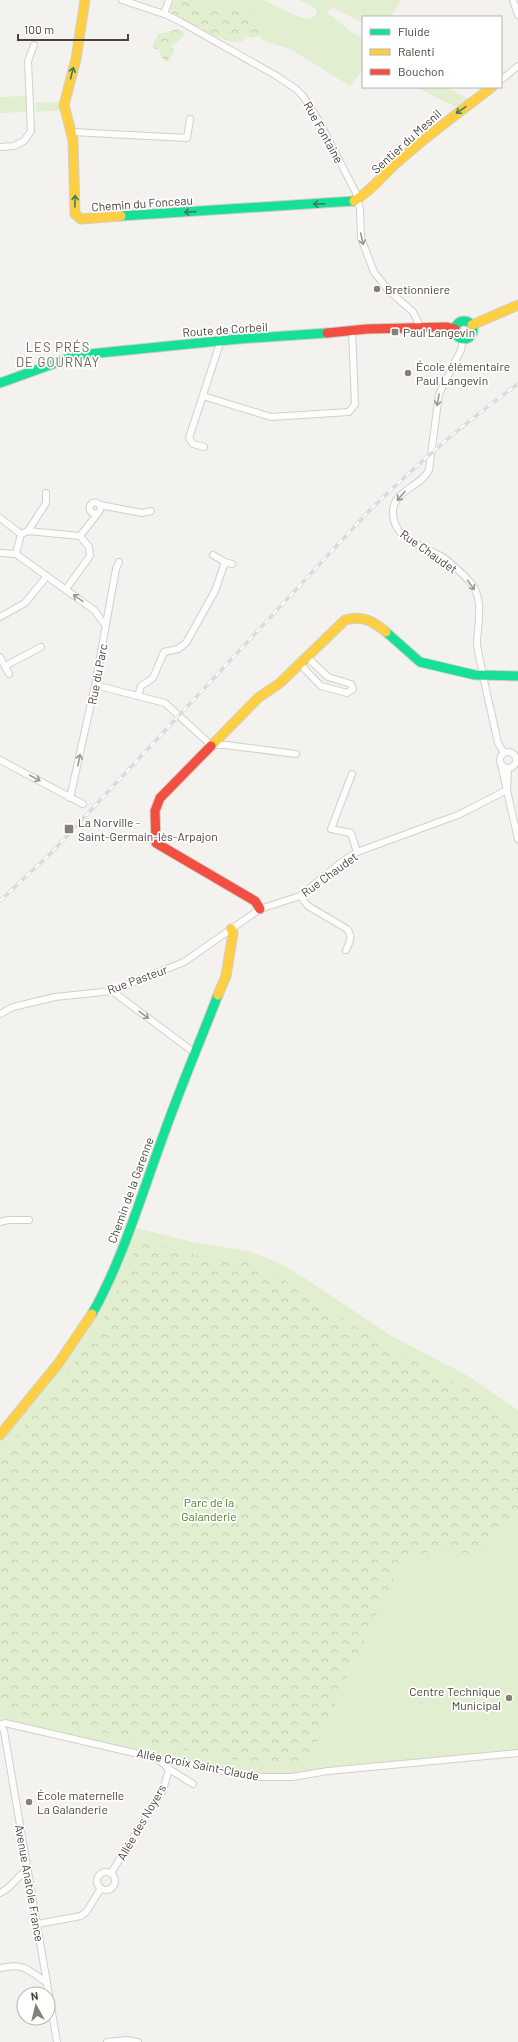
<svg xmlns="http://www.w3.org/2000/svg" width="518" height="2042" font-family="Barlow,sans-serif">
<style>
.green{fill:#e1eecf}
.forest{fill:url(#forest-crowns)}
.lines{fill:none;stroke-linecap:round;stroke-linejoin:round}
.street-casing{stroke:#d2d0cb;stroke-width:8}
.fast-casing{stroke:#d3cfc5;stroke-width:11}
.slow-casing{stroke:#d3cfc5;stroke-width:11}
.jam-casing{stroke:#d3cfc5;stroke-width:11}
.street{stroke:#fdfdfc;stroke-width:6}
.fast{stroke:#16e098;stroke-width:9}
.slow{stroke:#ffcf43;stroke-width:9}
.jam{stroke:#f24e42;stroke-width:9}
.rail-casing{stroke:#dbdbda;stroke-width:3.5}
.rail{stroke:#fff;stroke-width:2;stroke-dasharray:6;stroke-linecap:butt}
.oneway{stroke:#36825f}
.oneway2{stroke:#9b9791}
.poi-dot{fill:#868178;stroke:#fff;stroke-width:1.5}
.labels{text-anchor:middle;dominant-baseline:central;stroke-width:3.5;stroke-linejoin:round;paint-order:stroke}
.street-label{font-size:12px;fill:#4b4439;stroke:#fff}
.poi-label{font-size:12px;fill:#4b4439;stroke:#fff;text-anchor:start}
.park-label{font-size:12px;fill:#4a7f2a;stroke:#fff}
.neighbourhood-label{font-size:13px;letter-spacing:1px;fill:#6e6250;stroke:#fff}
</style>
<defs>
<pattern id="forest-crowns" width="20" height="18" patternUnits="userSpaceOnUse"><rect width="20" height="18" fill="#e1eecf"/><path d="M2 6a3 3 0 1 1 6 0M12 15a3 3 0 1 1 6 0" fill="none" stroke="#c3cdb2"/></pattern>
</defs>
<rect width="100%" height="100%" fill="#f4f2ee"/>
<g class="green">
<path d="M185,0H263L299,17L308,19L315,16L317,12L315,8L299,0H401L391,17H363V23L333,8L329,10L328,13L353,33L363,39V69L350,86L290,49L264,41L260,37L263,35L251,13L220,5L206,10Z"/>
<path d="M415,87H446L469,99L456,107Z"/>
<path d="M26,96L27,112L0,113V97Z"/>
<path d="M63,102V110L36,112L35,103Z"/>
<path d="M132,1227L197,1243L248,1251L277,1262L303,1277L393,1337L465,1374L518,1410V1753L298,1776L242,1774L0,1722V1436L88,1323Z"/>
</g>
<g class="forest">
<path d="M175,0H185L206,10L220,5L225,6L251,13L262,24L263,35L249,38L246,36L241,42H233L204,32L202,28L192,24L189,25L172,16L169,6Z"/>
<path d="M178,29L183,31L184,35L178,42L172,45L173,52L169,61H164L158,49H155L152,46L158,34Z"/>
<path d="M139,1241L195,1255L245,1262L271,1273L297,1288L387,1347L459,1384L518,1424V1523L499,1524C496,1531 494,1541 489,1547C477,1560 456,1550 441,1551C423,1552 409,1558 397,1571L314,1749L300,1763L291,1765H262L159,1745L0,1709V1456L68,1372L98,1329L113,1301Z"/>
</g>
<g class="lines">
<defs>
<g id="street">
<path d="M122,0L167,15L181,22L275,75L296,89L303,96L319,121L356,193L360,209L361,238L374,272L388,290L413,312L418,322V328"/>
<path d="M513,0L518,15"/>
<path d="M164,14L169,0"/>
<path d="M501,80L518,66"/>
<path d="M72,132L187,138L190,119"/>
<path d="M0,147L14,146L24,141L31,131L28,61L34,45"/>
<path d="M463,339L461,350L439,394L429,470C421,487 393,490 393,512C392,540 425,546 444,558C453,565 463,574 471,583C484,599 478,622 477,642C477,651 481,662 482,671C487,695 493,719 498,743L504,753"/>
<path d="M203,396L271,417L349,412L355,404L352,330"/>
<path d="M204,447L193,444L189,438L221,340"/>
<circle cx="95" cy="508" r="5.5"/>
<path d="M100,505L142,513L151,511"/>
<path d="M0,518L21,534L28,531L80,536L98,513"/>
<path d="M28,531L46,503V493"/>
<path d="M0,553L16,554L94,610L105,625"/>
<path d="M16,554L21,534"/>
<path d="M213,555L225,562L232,564"/>
<path d="M66,589L90,556L89,547L80,536"/>
<path d="M0,617L25,603L47,576"/>
<path d="M0,657L9,674"/>
<path d="M300,664L321,686L347,693L353,689L351,684L328,677L307,657"/>
<path d="M5,666L41,647"/>
<path d="M95,685L165,703L211,745H226L296,754"/>
<path d="M138,696L141,686L153,678L164,652L178,649L186,643L215,591L225,562"/>
<circle cx="508" cy="760" r="8"/>
<path d="M0,760L83,804"/>
<path d="M501,764L518,839"/>
<path d="M352,774L331,829L351,833L357,852"/>
<path d="M70,798L95,685L116,569L119,562"/>
<path d="M300,896L308,906L347,929C353,936 350,942 346,950"/>
<path d="M112,991L195,1053"/>
<path d="M0,1014L13,1007L55,997L112,991L184,962L260,909L300,896L340,863L357,852L458,815L507,790L508,768"/>
<path d="M0,1222L8,1220H29"/>
<path d="M0,1724L4,1731L57,2042"/>
<path d="M1,1725L5,1723L156,1758L217,1770L262,1777H292L328,1771L518,1753"/>
<path d="M158,1759L169,1769L193,1784"/>
<circle cx="106" cy="1881" r="9"/>
<path d="M111,1873L163,1790L169,1769"/>
<path d="M0,1893C12,1888 17,1876 27,1870"/>
<path d="M37,1924L81,1916L87,1911L101,1888"/>
<path d="M0,1968C24,1963 27,1969 46,1982"/>
<path d="M107,2042L126,2040L138,2042"/>
</g>
<g id="fast">
<path d="M121,216L354,201"/>
<circle cx="464" cy="330" r="9"/>
<path d="M0,383L72,357L89,354L239,339L327,333"/>
<path d="M386,632L420,662L475,675L518,676"/>
<path d="M92,1314C122,1261 140,1199 161,1142C178,1093 199,1044 218,995"/>
</g>
<g id="slow">
<path d="M85,0L76,59L64,105L73,140L75,214L81,219L121,216"/>
<path d="M354,201C372,191 384,173 400,160C429,134 461,111 492,87"/>
<path d="M472,325L518,305"/>
<path d="M211,746L258,698L280,683L345,620C362,615 373,621 386,632"/>
<path d="M218,995L226,976L233,933L231,929"/>
<path d="M0,1435L58,1364L92,1314"/>
</g>
<g id="jam">
<path d="M327,333L367,329L447,327L455,329"/>
<path d="M211,746L160,798L155,811L156,843L255,901L260,909"/>
</g>
</defs>
<use href="#street" class="street-casing"/>
<use href="#fast" class="fast-casing"/>
<use href="#slow" class="slow-casing"/>
<use href="#jam" class="jam-casing"/>
<use href="#street" class="street"/>
<use href="#fast" class="fast"/>
<use href="#slow" class="slow"/>
<use href="#jam" class="jam"/>
<defs>
<path id="rail" d="M0,901L51,853L370,510C417,464 465,422 518,384"/>
</defs>
<use href="#rail" class="rail-casing"/>
<use href="#rail" class="rail"/>
</g>
<defs><path id="oneway-shaft" d="M-6 0H5M1.5-3L5.5 0L1.5 3" fill="none" stroke-width="1.6" stroke-linecap="round" stroke-linejoin="round"/></defs>
<g class="oneway">
<use href="#oneway-shaft" transform="translate(72 73) rotate(-76)"/>
<use href="#oneway-shaft" transform="translate(461 110) rotate(145)"/>
<use href="#oneway-shaft" transform="translate(75 201) rotate(-89)"/>
<use href="#oneway-shaft" transform="translate(319 204) rotate(178)"/>
<use href="#oneway-shaft" transform="translate(190 212) rotate(176)"/>
</g>
<g class="oneway2">
<use href="#oneway-shaft" transform="translate(362 239) rotate(77)"/>
<use href="#oneway-shaft" transform="translate(438 400) rotate(100)"/>
<use href="#oneway-shaft" transform="translate(401 496) rotate(131)"/>
<use href="#oneway-shaft" transform="translate(471 585) rotate(55)"/>
<use href="#oneway-shaft" transform="translate(78 598) rotate(-145)"/>
<use href="#oneway-shaft" transform="translate(79 760) rotate(-79)"/>
<use href="#oneway-shaft" transform="translate(35 778) rotate(28)"/>
<use href="#oneway-shaft" transform="translate(144 1015) rotate(37)"/>
</g>
<g class="poi-dot">
<circle cx="377" cy="289" r="4"/>
<rect x="391" y="328" width="8" height="8" rx="2"/>
<circle cx="408" cy="373" r="4"/>
<rect x="64" y="824" width="10" height="10" rx="2"/>
<circle cx="509" cy="1698" r="4"/>
<circle cx="29" cy="1802" r="4"/>
</g>
<g class="labels">
<g class="street-label">
<text transform="translate(324 132) rotate(61)">Rue Fontaine</text>
<text transform="translate(406 141) rotate(-42)">Sentier du Mesnil</text>
<text transform="translate(142 203) rotate(-4)">Chemin du Fonceau</text>
<text transform="translate(225 329) rotate(-4)">Route de Corbeil</text>
<text transform="translate(429 551) rotate(35)">Rue Chaudet</text>
<text transform="translate(97 674) rotate(-79)">Rue du Parc</text>
<text transform="translate(329 874) rotate(-36)">Rue Chaudet</text>
<text transform="translate(137 979) rotate(-20)">Rue Pasteur</text>
<text transform="translate(130 1190) rotate(-70)">Chemin de la Garenne</text>
<text transform="translate(198 1764) rotate(11)">Allée Croix Saint-Claude</text>
<text transform="translate(141 1822) rotate(-60)">Allée des Noyers</text>
<text transform="translate(30 1883) rotate(80)">Avenue Anatole France</text>
</g>
<g class="poi-label">
<text x="385" y="289">Bretionniere</text>
<text x="403" y="332">Paul Langevin</text>
<text x="416" y="366">École élémentaire<tspan x="416" dy="14">Paul Langevin</tspan></text>
<text x="78" y="822">La Norville -<tspan x="78" dy="14">Saint-Germain-lès-Arpajon</tspan></text>
<text x="501" y="1691" text-anchor="end">Centre Technique<tspan x="501" dy="14">Municipal</tspan></text>
<text x="37" y="1795">École maternelle<tspan x="37" dy="14">La Galanderie</tspan></text>
</g>
<g class="park-label">
<text x="209" y="1502">Parc de la<tspan x="209" dy="14">Galanderie</tspan></text>
</g>
<g class="neighbourhood-label">
<text x="58" y="347">LES PRÉS<tspan x="58" dy="15">DE GOURNAY</tspan></text>
</g>
</g>
<rect x="362" y="16" width="140" height="72" fill="#ffffff" stroke="#b7b4b0"/>
<rect x="370" y="29" width="20" height="6" fill="#16e098" stroke="#b7b4b0"/>
<text x="398" y="36" font-size="12" fill="#4b4439">Fluide</text>
<rect x="370" y="49" width="20" height="6" fill="#ffcf43" stroke="#b7b4b0"/>
<text x="398" y="56" font-size="12" fill="#4b4439">Ralenti</text>
<rect x="370" y="69" width="20" height="6" fill="#f24e42" stroke="#b7b4b0"/>
<text x="398" y="76" font-size="12" fill="#4b4439">Bouchon</text>
<g transform="translate(36 2006) rotate(352)"><circle r="19" fill="#ffffff" stroke="#b7b4b0"/>
<path d="M0-3L7 15L0 10L-7 15Z" fill="#868178"/>
<text y="-6" font-size="11" font-weight="bold" text-anchor="middle" fill="#4b4439">N</text>
</g>
<path d="M18 34v6h110v-6" fill="none" stroke="#4b4439" stroke-width="2"/>
<text x="24" y="34" font-size="12" fill="#4b4439" stroke="#ffffff" stroke-width="3" paint-order="stroke">100 m</text>
</svg>
